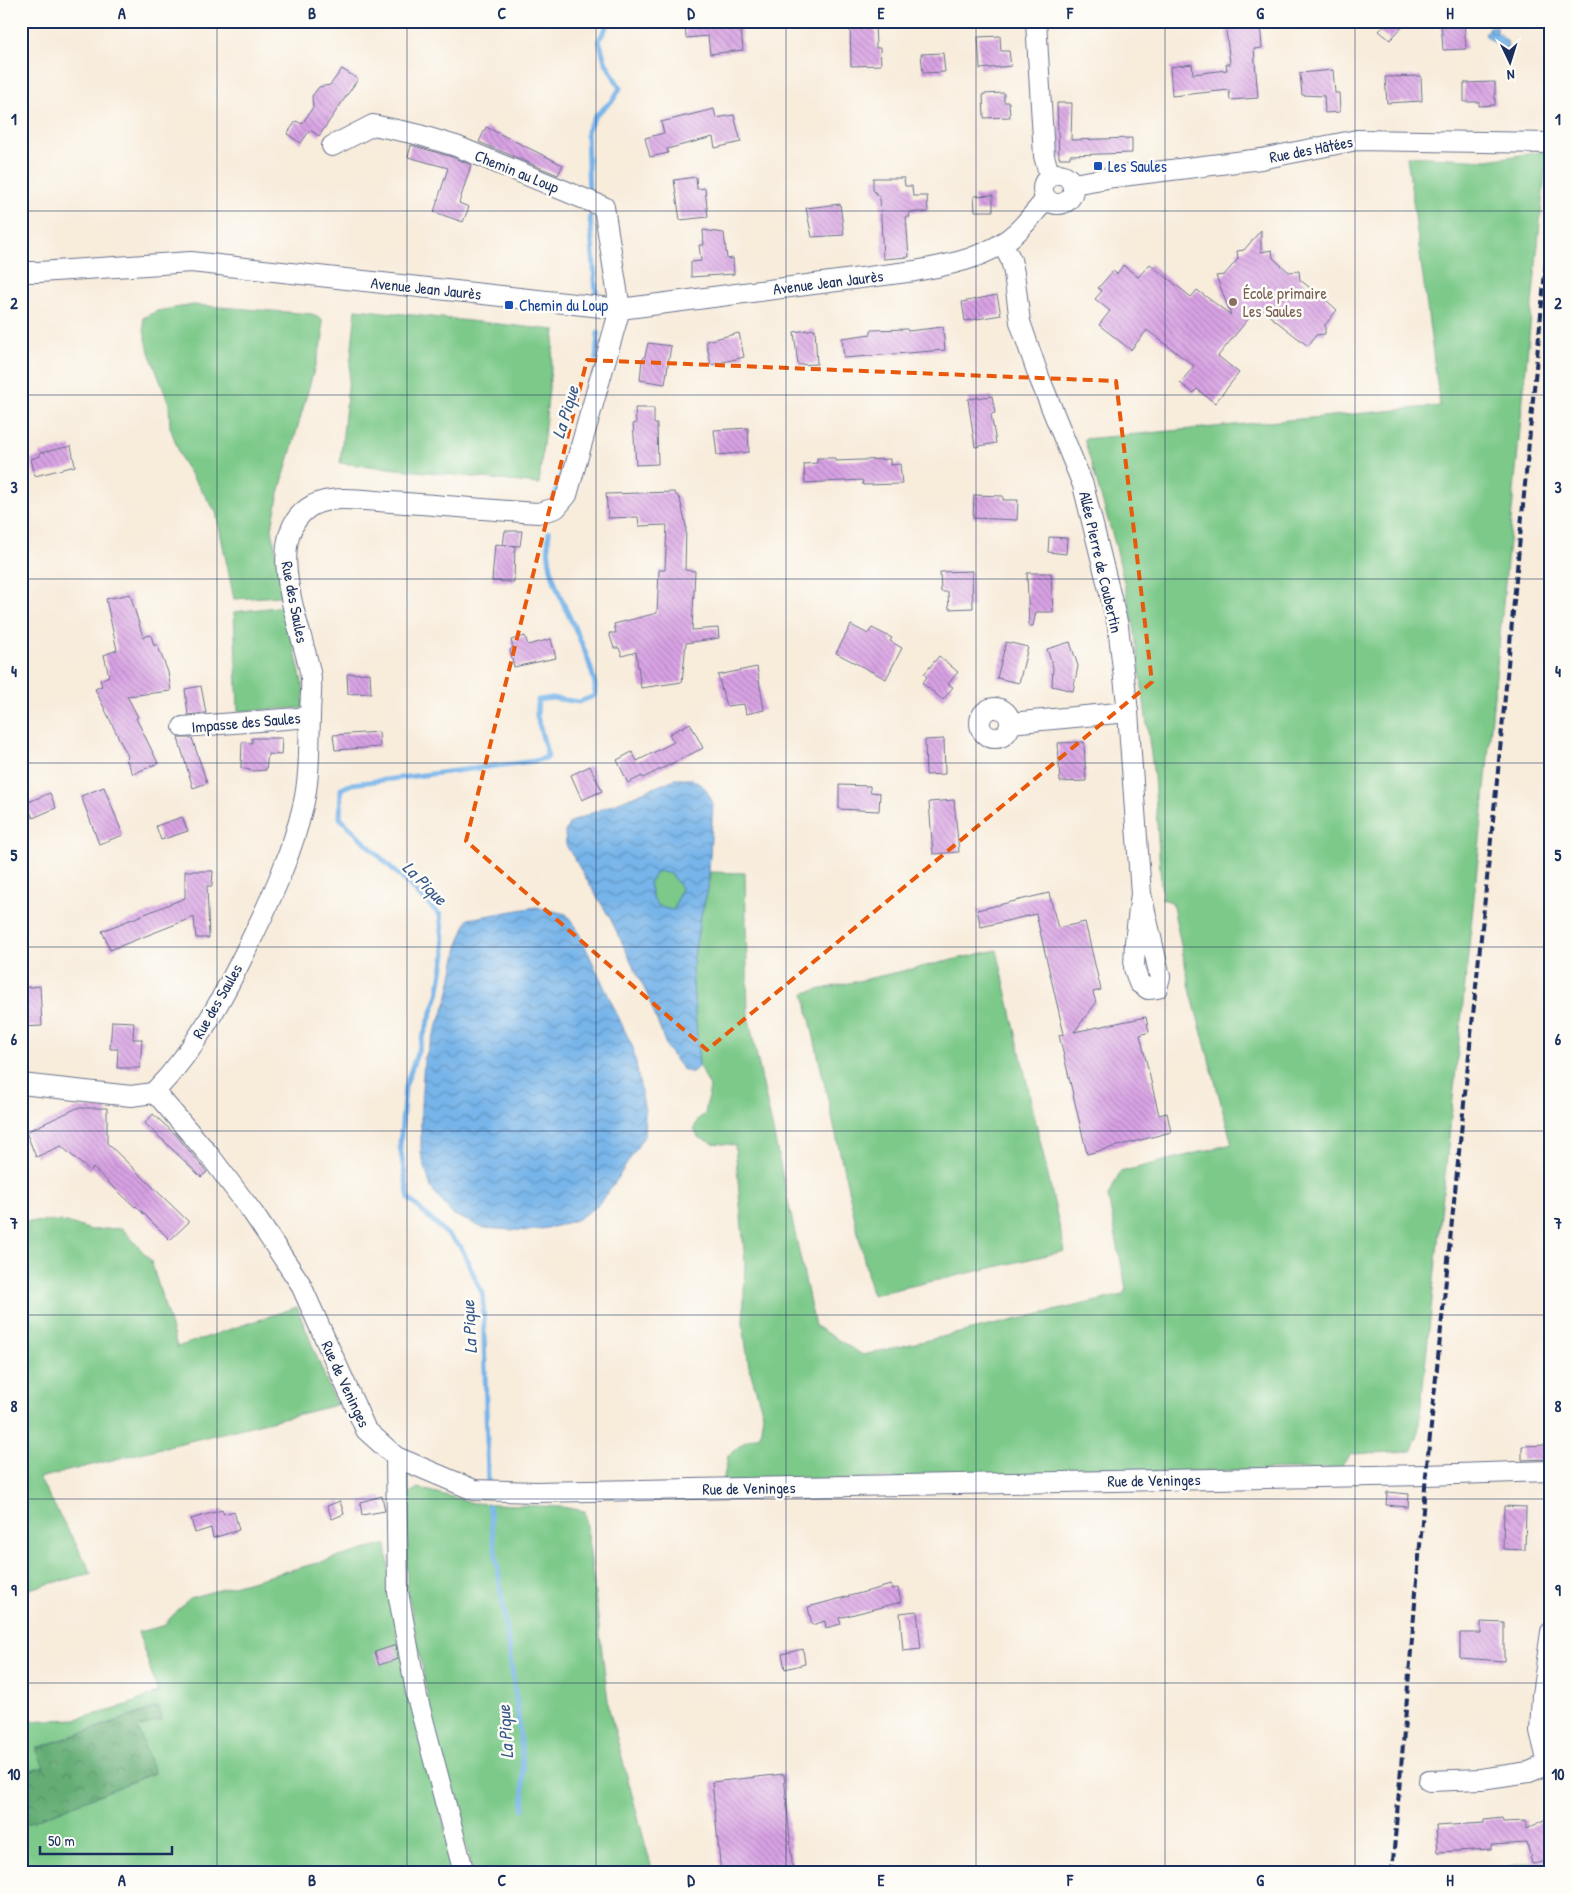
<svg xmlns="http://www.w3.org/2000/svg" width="1572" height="1894" font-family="'Patrick Hand',sans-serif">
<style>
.green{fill:#7bc989;stroke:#4b7c74}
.forest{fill:url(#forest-crowns);stroke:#406e6a}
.water{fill:url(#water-waves);stroke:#4872a4;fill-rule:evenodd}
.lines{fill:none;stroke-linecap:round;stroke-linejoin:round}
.stream{stroke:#76b4e9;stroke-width:5}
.building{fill:url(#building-back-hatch)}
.minor-casing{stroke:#68718a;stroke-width:22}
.minor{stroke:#fff;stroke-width:20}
.rail{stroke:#1b2f5e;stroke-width:4;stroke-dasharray:8 4;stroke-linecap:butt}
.marked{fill:none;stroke:#e8590c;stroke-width:4;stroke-dasharray:10 6;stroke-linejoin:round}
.grid{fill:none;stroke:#1b2f5e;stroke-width:1;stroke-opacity:0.55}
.transit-dot{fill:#1a4fb4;stroke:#fdfcf7;stroke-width:2}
.education-dot{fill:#8d6e63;stroke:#fdfcf7;stroke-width:2}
.labels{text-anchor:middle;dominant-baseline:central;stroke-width:5;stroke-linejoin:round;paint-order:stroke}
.street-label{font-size:16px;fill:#1b2f5e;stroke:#fdfcf7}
.transit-label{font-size:16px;fill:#164399;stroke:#fdfcf7;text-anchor:start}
.education-label{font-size:16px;fill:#785e54;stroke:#fdfcf7;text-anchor:start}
.water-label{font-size:18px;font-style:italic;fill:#365788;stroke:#fdfcf7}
.neatline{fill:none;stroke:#1b2f5e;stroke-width:2}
.grid-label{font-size:16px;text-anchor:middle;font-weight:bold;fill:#1b2f5e}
</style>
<defs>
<pattern id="forest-crowns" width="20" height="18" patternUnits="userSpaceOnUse" patternTransform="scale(1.25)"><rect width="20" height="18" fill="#64ad75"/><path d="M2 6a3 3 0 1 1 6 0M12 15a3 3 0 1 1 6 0" fill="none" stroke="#528d63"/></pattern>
<pattern id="water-waves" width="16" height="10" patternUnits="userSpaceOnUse" patternTransform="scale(1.25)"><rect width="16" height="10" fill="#76b4e9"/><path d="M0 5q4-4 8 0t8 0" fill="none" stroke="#6093c0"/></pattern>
<pattern id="building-back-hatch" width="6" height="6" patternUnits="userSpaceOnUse" patternTransform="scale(1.25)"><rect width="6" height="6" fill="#d9a2e4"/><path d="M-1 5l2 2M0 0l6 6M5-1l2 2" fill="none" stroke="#af84bc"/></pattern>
</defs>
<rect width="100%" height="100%" fill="#fdfcf7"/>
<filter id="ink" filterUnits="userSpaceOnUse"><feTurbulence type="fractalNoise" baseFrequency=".02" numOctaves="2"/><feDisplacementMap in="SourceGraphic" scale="10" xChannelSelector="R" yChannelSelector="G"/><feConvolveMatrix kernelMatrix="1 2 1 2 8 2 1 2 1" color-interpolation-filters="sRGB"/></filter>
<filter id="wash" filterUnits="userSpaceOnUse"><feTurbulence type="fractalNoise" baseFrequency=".0096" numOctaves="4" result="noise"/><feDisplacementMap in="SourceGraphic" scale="20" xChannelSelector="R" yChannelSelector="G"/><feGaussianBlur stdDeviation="1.12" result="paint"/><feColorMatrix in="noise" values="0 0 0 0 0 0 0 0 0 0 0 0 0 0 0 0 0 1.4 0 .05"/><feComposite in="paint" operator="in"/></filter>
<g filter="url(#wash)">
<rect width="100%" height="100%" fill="#f8ecdb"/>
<g class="green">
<path d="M1547,151L1480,840L1418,1434L1412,1451L1351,1454L1340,1468L723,1482L728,1456L745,1441L760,1435L763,1414L749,1367L743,1326L745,1263L735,1145L712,1143L698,1137L694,1129L698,1119L705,1114L710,1087L699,1066L692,970L700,919L708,889L710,872L745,873L748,1015L815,1326L863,1355L1123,1295L1126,1288L1108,1196L1120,1172L1232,1144L1191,993L1172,902L1162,899L1154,777L1134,627L1116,547L1084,439L1440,406L1407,156L1488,160Z"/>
<path d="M193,305L312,314L322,320L323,338L279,493L272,527L282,596L234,599L216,512L183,463L170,427L169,404L149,352L144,330L143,318L157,311Z"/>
<path d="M356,309L555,330L539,484L340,463Z"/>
<path d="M285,606L304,691L303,708L238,711L234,612Z"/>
<path d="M657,871L671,873L681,888L674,910C654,908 653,901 649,883Z"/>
<path d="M997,950L1065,1251L872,1295L804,993Z"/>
<path d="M52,1221L70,1223L91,1230L122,1228L151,1261L177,1347L297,1307L336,1405L39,1478L92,1573L21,1591V1222Z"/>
<path d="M418,1488L474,1503L562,1507L585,1511L609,1709L653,1873H473L432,1720L407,1587L406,1495Z"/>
<path d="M386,1544L397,1636L456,1873H22L21,1826L154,1773L138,1728L161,1720L157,1707L37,1748L44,1767L21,1774V1716L25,1721L76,1719L113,1710L158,1693L138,1632L163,1626L189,1598Z"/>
<path d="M1551,1859V1873H1487V1870Z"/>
</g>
<g class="forest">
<path d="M158,1707L161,1720L138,1728L154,1773L21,1826V1774L44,1767L36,1749Z"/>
<path d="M1487,1870V1873H1399V1871Z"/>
</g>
<g class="water">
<path d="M1489,27H1497V32L1507,41L1508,46L1507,48L1502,49L1485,35Z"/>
<path d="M675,779H692L705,788L713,803L708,889L700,919L692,970L699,1066L692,1073L682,1069L667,1048L647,994L610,918L566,845L565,832L570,822ZM657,871L671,874L681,888L674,910C654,908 653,901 649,883Z"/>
<path d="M536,907L566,914L575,925L633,1048L645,1112L644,1136L616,1181L597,1206L576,1220L553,1227L528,1231L483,1228L452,1214L431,1188L421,1153V1106L424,1060L447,1001L459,942L468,919Z"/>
</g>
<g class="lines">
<g class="stream">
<path d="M589,196L587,131L596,115L613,100L620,88L605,61L599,40L610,21"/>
<path d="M590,217L596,292"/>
<path d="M596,359L598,333"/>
<path d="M554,498L589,382"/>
<path d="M488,1482L483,1295L461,1247L409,1199L400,1146L405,1087L438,995L445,954L440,915L340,818L341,789L352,784L535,761L548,757L537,716L538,700L552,698L579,702L594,696C597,685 593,677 590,666C577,622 542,580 549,532"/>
<path d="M489,1506L517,1706L522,1753L524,1809"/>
</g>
</g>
<g id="blocks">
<g class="building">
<path d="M728,21H740L743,50L710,54L708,36L686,38L685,24Z"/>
<path d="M1225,21H1260L1262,48L1254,49L1258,98L1230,100L1229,90L1172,96L1170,67L1192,64L1193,74L1227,70L1226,64H1230Z"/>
<path d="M1389,21H1408L1390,40L1379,31Z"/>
<path d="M1441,21H1464L1466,49L1443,50Z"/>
<path d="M875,22L876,48H880L881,65L851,66L850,24Z"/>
<path d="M1000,36L1001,51H1009L1011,66L980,69L978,37Z"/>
<path d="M943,53L945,72L923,73L921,54Z"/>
<path d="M342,69L358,79L319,136L310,130L301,143L287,134L296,121L302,124L313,107L312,96L319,87L330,85Z"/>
<path d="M1333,70L1335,93H1339L1340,112L1325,113L1324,96L1302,95L1300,73Z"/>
<path d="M1421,76L1422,101L1387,103L1385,77Z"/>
<path d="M1495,82V105L1479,106V102H1464V83Z"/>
<path d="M1004,93V102H1009L1010,117L984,118L983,94Z"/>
<path d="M1057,103H1072L1071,140L1132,138V153L1070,155V158H1059Z"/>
<path d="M714,109L716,118L734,115L741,142L715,148L713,137L667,149L668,153L650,157L645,138L664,133L661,122Z"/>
<path d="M486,127L563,165L558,175L479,142Z"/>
<path d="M411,145L452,157L471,165L459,203L469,207L463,222L434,212L448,168L408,157Z"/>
<path d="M696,177L697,189L705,188L708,217L680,220L674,180Z"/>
<path d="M873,178H904L905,186H912L913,196H927L928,212H909L910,217H906L909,257L883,259L880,198L873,190Z"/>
<path d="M993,195V211H975L974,196Z"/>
<path d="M840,204L844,235L812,237L806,208Z"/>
<path d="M703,230L724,233L727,259L733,258L734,274L691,277V262L701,261L699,245H704Z"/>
<path d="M1261,230V252L1272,250L1273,258L1289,272L1299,271L1300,280L1317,293L1324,291L1326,300L1337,310L1325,325V334L1316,335L1308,346L1258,307L1218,356L1239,373L1215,403L1197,389L1193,393L1180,383L1194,366L1147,330L1131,350L1099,325L1110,311L1095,299L1102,291L1098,288L1113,271L1117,274L1123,265L1138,277L1150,264L1191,297L1197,290L1231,315L1216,276L1224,275L1238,259L1237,251L1244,250Z"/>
<path d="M997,295L1001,315L965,321L962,302Z"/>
<path d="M943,327L945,350L844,358L842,338L871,334V330L907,329L908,331Z"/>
<path d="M815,329L817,364L798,365L794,332Z"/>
<path d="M739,333L744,357L711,365L706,341Z"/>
<path d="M648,343L671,346L665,384L640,380L642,360L645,356Z"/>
<path d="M992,396L995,413L991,414L996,443L975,447L968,399Z"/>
<path d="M635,408H654V424H657L658,464L636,465L633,423L636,424Z"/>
<path d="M748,428L749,452L717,455L714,430Z"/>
<path d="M71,446L75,466L35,476L31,459L40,456V453Z"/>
<path d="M817,458H835V461L890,459V465L900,464L902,484L863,485L862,480L805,483L804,464L817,463Z"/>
<path d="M674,492L680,499L686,526L685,570L695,571L692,630L718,628L719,638L686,643L682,682L641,688L636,652L622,656L619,648H614L609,633H616L614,624L657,613L659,570H665L667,525L639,526L638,517L608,518L606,494Z"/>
<path d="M974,495L1003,496V500H1018L1017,520L973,518Z"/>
<path d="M505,531H522L520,546L503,545Z"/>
<path d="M1049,537L1067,538L1066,554L1048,552Z"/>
<path d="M495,544L515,546L514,582L492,581Z"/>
<path d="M972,571L973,608L949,609L948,592H941L940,572Z"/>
<path d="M1027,573H1051L1053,612H1036L1033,626H1029Z"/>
<path d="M130,594L143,637L151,635L154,646L157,644L168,672L171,691L127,696L138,717L136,718L158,763L133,774L126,759L128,757L95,689L102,686L100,680L109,676L104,655L117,650L106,599Z"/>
<path d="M851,625L868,634L872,628L892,638L890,641L902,648L886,679L836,653Z"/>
<path d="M525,636L528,645L551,639L556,658L514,667L510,650L513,648L511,640Z"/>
<path d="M1006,642L1028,647L1019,683L997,678Z"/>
<path d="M1070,642L1078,666L1073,691L1052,686L1053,667L1047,649Z"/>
<path d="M939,656L958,672L948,684L953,687L943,700L922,683L927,677L924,674Z"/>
<path d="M757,667L764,710L746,714L744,704L726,706L718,675Z"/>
<path d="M370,673L371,693L348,694L347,674Z"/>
<path d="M201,686L206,713L188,715L185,689Z"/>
<path d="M690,723L703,748L643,778L642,776L628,783L617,760L632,752L637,761L674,742L669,734Z"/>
<path d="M379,732L380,747L335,750L333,735Z"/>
<path d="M178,738H192L207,783L193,788Z"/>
<path d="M252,738H282L281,755L268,754L266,770L253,771L241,768L242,742L252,743Z"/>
<path d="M944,739L945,774L926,775L925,740Z"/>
<path d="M1084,742L1086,781L1060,782L1058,743Z"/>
<path d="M590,766L602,791L582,800L571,775Z"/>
<path d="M839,785L870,786V792L880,793L879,811L839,809Z"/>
<path d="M104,787L123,835L99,844L81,796Z"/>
<path d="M50,793L56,808L33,818L26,803Z"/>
<path d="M954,800L959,852L933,854L929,802Z"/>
<path d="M182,817L188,831L161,840L156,826Z"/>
<path d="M185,871H213L212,886H207L209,938H196L194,917L110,950L102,931L185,898Z"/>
<path d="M1049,893L1058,928L1085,922L1101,990L1093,992L1096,1003L1074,1032L1146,1017L1149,1032L1140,1035L1159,1115L1167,1113L1171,1132L1087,1154L1059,1035L1064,1034L1036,914L981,927L977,910Z"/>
<path d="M40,986L42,1026L22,1027L21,988Z"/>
<path d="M112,1021L134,1022L133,1039H142L140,1068H117L118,1049H110Z"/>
<path d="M77,1108H107V1143L189,1222L170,1240L136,1206L135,1207L93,1168L90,1171L61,1146L36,1157L26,1132Z"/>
<path d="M153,1114L175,1134L207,1172L201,1177L145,1123Z"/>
<path d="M1547,1445L1551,1446V1459L1522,1460V1446Z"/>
<path d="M1387,1492L1409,1494L1408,1507L1386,1505Z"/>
<path d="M382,1496L385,1511L362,1515L360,1502Z"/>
<path d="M340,1501L344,1514L332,1519L327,1506Z"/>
<path d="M1504,1506L1526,1507L1525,1550L1503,1549Z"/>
<path d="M222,1510L224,1514L234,1511L239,1530L213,1538L211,1528L195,1533L191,1519Z"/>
<path d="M891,1585L892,1589L898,1588L901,1602L839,1618L841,1624L826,1628L825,1621L812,1625L808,1607Z"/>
<path d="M917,1611L921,1649L903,1651L900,1613Z"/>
<path d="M1481,1622L1504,1623V1661L1460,1658V1633H1481Z"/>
<path d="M396,1645L398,1659L379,1665L375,1652Z"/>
<path d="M803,1649L805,1664L785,1669L782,1654Z"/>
<path d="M784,1774L793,1873H721L712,1782Z"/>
<path d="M1551,1817V1861L1532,1864L1527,1843L1491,1845V1849L1438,1852L1436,1826L1484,1823V1820L1502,1818L1503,1822L1526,1821V1829Z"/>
</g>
</g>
</g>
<g filter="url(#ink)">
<use href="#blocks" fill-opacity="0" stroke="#68718a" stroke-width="1"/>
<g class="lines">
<defs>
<g id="minor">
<path d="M1036,21L1044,156L1050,177"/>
<circle cx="1058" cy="189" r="15"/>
<path d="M1073,184L1114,177L1261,159L1357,140L1551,143"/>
<path d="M1002,243L1011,260L1014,273L1020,322L1039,377L1083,485L1118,626L1128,712L1141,894L1135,942L1134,968L1139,983L1148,989L1157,988L1160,977L1141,894"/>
<path d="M21,272H39L191,262L620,309L915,271C950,265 991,257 1018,231C1028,221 1037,210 1046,199"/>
<circle cx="995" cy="723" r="15"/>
<path d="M1010,723L1128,712"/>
<path d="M183,727L310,717"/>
<path d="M21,1084L131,1096L153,1093"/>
<path d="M153,1093L161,1099L210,1156L253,1213L300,1283L366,1430L396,1457L474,1490L536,1492L1426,1475L1551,1471"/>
<path d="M153,1093C196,1050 225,994 251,940C272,897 292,853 303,806C310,777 309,745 310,715C310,701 313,685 310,672C302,628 259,534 313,505C335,494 367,501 391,502C440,505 489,510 538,513L556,508L567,495L620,309L604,207L456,146L416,134L373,125L332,146"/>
<path d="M396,1457L398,1592L417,1697L464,1873"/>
<path d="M1551,1632L1542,1695L1540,1731L1548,1764L1551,1762"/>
<path d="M1429,1781L1481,1779L1529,1772L1548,1764"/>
</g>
</defs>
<use href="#minor" class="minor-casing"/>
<use href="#minor" class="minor"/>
<path class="rail" d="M1392,1873L1426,1475L1498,771L1551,208"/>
</g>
</g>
<path class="marked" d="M587,360L1116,381L1152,682L707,1050L466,841Z"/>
<path class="grid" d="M217,21V1873M407,21V1873M596,21V1873M786,21V1873M976,21V1873M1165,21V1873M1355,21V1873M21,211H1551M21,395H1551M21,579H1551M21,763H1551M21,947H1551M21,1131H1551M21,1315H1551M21,1499H1551M21,1683H1551"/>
<g class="transit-dot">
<rect x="1093" y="161" width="10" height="10" rx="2.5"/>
<rect x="504" y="300" width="10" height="10" rx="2.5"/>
</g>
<circle class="education-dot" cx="1233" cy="302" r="5"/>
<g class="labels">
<g class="street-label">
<text transform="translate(1311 149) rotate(-11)">Rue des Hâtées</text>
<text transform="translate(517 171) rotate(22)">Chemin au Loup</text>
<text transform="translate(828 282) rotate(-7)">Avenue Jean Jaurès</text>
<text transform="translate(426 288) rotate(6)">Avenue Jean Jaurès</text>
<text transform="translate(1101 562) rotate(77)">Allée Pierre de Coubertin</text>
<text transform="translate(295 602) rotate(79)">Rue des Saules</text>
<text transform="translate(246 722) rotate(-5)">Impasse des Saules</text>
<text transform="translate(217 1001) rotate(-60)">Rue des Saules</text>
<text transform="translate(346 1384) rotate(65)">Rue de Veninges</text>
<text transform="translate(1154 1480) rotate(-1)">Rue de Veninges</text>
<text transform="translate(749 1488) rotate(-1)">Rue de Veninges</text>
</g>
<g class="transit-label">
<text x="1108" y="166">Les Saules</text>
<text x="519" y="305">Chemin du Loup</text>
</g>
<g class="education-label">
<text x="1243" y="293">École primaire<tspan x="1243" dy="18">Les Saules</tspan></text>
</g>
<g class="water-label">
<text transform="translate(565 412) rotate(-73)">La Pique</text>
<text transform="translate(425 883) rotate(45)">La Pique</text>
<text transform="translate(469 1327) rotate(-93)">La Pique</text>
<text transform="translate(505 1732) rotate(-94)">La Pique</text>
</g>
</g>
<rect width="1572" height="1894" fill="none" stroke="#fdfcf7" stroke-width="55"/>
<g transform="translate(1510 62) rotate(176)" stroke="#fdfcf7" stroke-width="4" paint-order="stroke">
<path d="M0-4L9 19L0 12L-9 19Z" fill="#1b2f5e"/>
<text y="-8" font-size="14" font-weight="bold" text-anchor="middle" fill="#1b2f5e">N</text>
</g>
<path d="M40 1846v8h132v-8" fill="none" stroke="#1b2f5e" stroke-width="2.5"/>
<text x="48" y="1846" font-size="15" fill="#1b2f5e" stroke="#fdfcf7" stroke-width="4" paint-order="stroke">50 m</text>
<rect x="28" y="28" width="1516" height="1838" class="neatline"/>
<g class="grid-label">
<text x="122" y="19">A</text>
<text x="312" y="19">B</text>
<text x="502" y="19">C</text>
<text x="691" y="19">D</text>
<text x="881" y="19">E</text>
<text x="1070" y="19">F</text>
<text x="1260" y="19">G</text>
<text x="1450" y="19">H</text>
<text x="14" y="125">1</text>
<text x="1558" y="125">1</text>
<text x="14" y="309">2</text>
<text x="1558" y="309">2</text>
<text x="14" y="493">3</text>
<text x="1558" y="493">3</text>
<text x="14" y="677">4</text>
<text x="1558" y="677">4</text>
<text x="14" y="861">5</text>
<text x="1558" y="861">5</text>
<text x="14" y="1045">6</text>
<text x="1558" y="1045">6</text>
<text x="14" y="1229">7</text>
<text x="1558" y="1229">7</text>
<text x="14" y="1412">8</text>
<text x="1558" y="1412">8</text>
<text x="14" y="1596">9</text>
<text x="1558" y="1596">9</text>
<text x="14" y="1780">10</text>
<text x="1558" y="1780">10</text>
<text x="122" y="1886">A</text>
<text x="312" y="1886">B</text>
<text x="502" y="1886">C</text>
<text x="691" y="1886">D</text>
<text x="881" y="1886">E</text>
<text x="1070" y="1886">F</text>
<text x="1260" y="1886">G</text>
<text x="1450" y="1886">H</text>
</g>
</svg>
